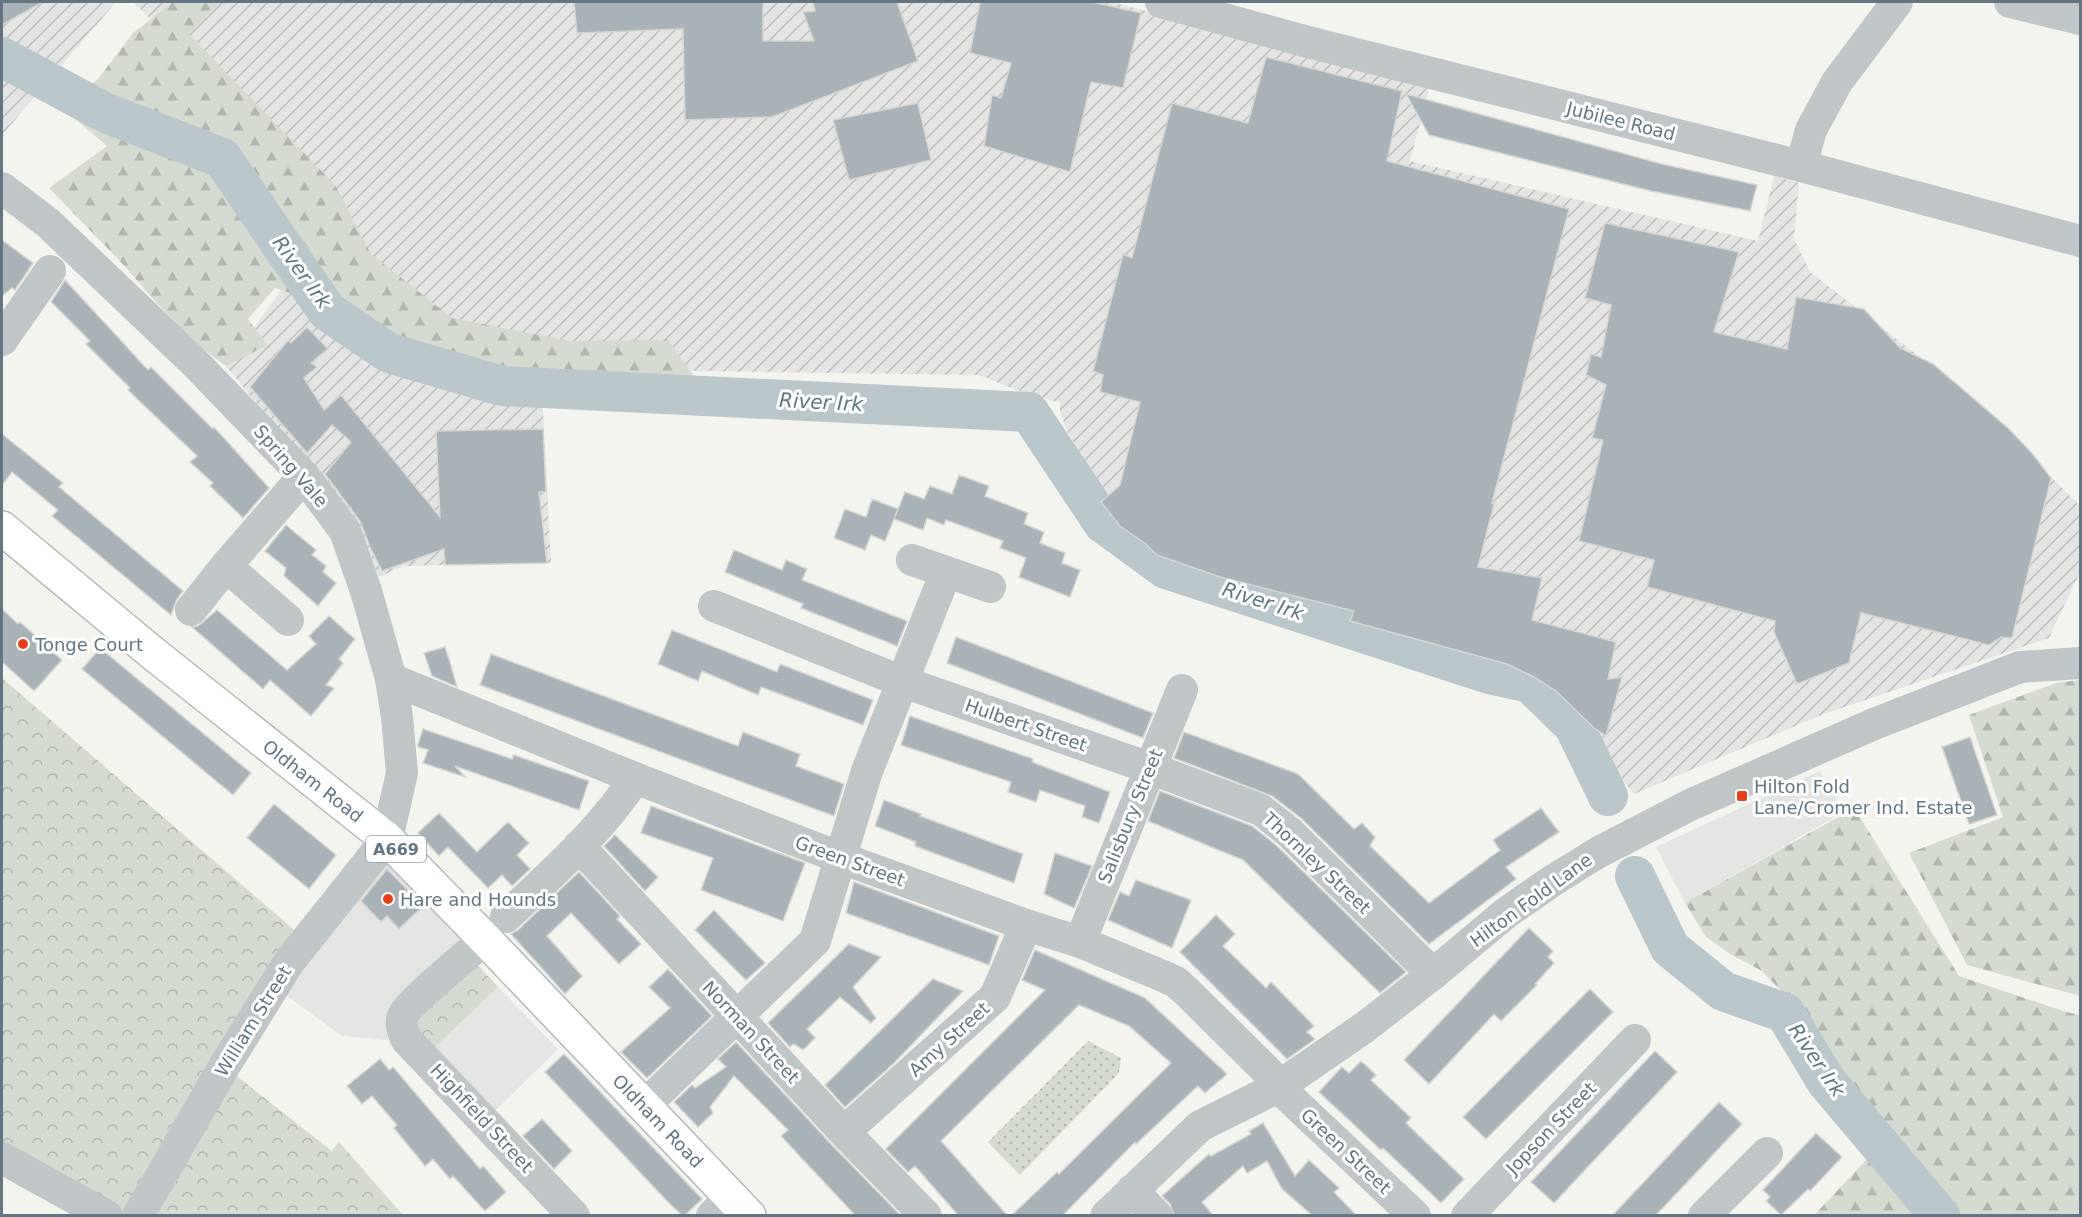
<svg xmlns="http://www.w3.org/2000/svg" width="2082" height="1217" font-family="'DejaVu Sans',sans-serif">
<style>
.built{fill:#e4e5e3}
.industrial{fill:url(#industrial-furrows)}
.grass{fill:url(#grass-dots)}
.forest{fill:url(#forest-firs)}
.park{fill:url(#park-crowns)}
.lines{fill:none;stroke-linecap:round;stroke-linejoin:round}
.river{stroke:#b9c6ca;stroke-width:40}
.building{fill:#a9b2b6;stroke:#d5d5d2;stroke-width:1.5}
.major-casing{stroke:#b3b8bb;stroke-width:36}
.minor{stroke:#c0c5c7;stroke-width:32}
.major{stroke:#fff;stroke-width:33}
.poi-dot{fill:#e73f1c;stroke:#fff;stroke-width:2}
.labels{text-anchor:middle;dominant-baseline:central;stroke-width:6;stroke-linejoin:round;paint-order:stroke}
.shield{fill:#fff;stroke:#919ea7;stroke-width:1.5}
.shield-label{font-size:16px;font-weight:bold;fill:#627581}
.street-label{font-size:18px;fill:#627581;stroke:#fff}
.poi-label{font-size:18px;fill:#627581;stroke:#fff;text-anchor:start}
.water-label{font-size:20px;font-style:italic;fill:#5d787f;stroke:#fff}
</style>
<defs>
<pattern id="industrial-furrows" width="10" height="10" patternUnits="userSpaceOnUse" patternTransform="scale(1.5)"><rect width="10" height="10" fill="#e4e5e3"/><path d="M-1 1l2-2M0 10L10 0M9 11l2-2" fill="none" stroke="#bcbebd"/></pattern>
<pattern id="grass-dots" width="8" height="8" patternUnits="userSpaceOnUse" patternTransform="scale(1.5)"><rect width="8" height="8" fill="#d5dbd0"/><path d="M2 2h.1M6 6h.1" fill="none" stroke="#b0b6ae" stroke-width="1.8" stroke-linecap="round"/></pattern>
<pattern id="forest-firs" width="22" height="20" patternUnits="userSpaceOnUse" patternTransform="scale(1.5)"><rect width="22" height="20" fill="#d5dbd0"/><path d="M5 1l3.5 6h-7zM16 11l3.5 6h-7z" fill="#b0b6ae"/></pattern>
<pattern id="park-crowns" width="20" height="18" patternUnits="userSpaceOnUse" patternTransform="scale(1.5)"><rect width="20" height="18" fill="#d5dbd0"/><path d="M2 6a3 3 0 1 1 6 0M12 15a3 3 0 1 1 6 0" fill="none" stroke="#b0b6ae"/></pattern>
</defs>
<rect width="100%" height="100%" fill="#f4f4ef"/>
<g class="built">
<path d="M1820,771L1843,812L1685,903L1656,847Z"/>
<path d="M381,851L464,942L395,1004L388,1040L342,1036L283,993Z"/>
<path d="M498,987L558,1049L495,1111L435,1047Z"/>
</g>
<g class="industrial">
<path d="M2,2H116L2,135Z"/>
<path d="M133,2H1112L1430,86L1410,161L1758,241L1774,176L1799,183L1794,239L1810,272L1969,395L2080,506V572L2049,638L1824,714L1634,794L1554,696L1531,677L1260,595L1157,556L1106,496L1067,431L1060,412V403L1011,388L979,375L619,370L541,373L551,563L404,566L379,577L352,521L226,366L292,275L345,210Z"/>
</g>
<path class="grass" d="M1088,1041L1121,1058L1119,1073L1020,1175L988,1142Z"/>
<g class="forest">
<path d="M173,2H220L189,34L335,185L371,254L452,318L569,341L668,340L699,383L580,380L481,391L394,364L307,299L275,288L248,319L267,345L226,366L196,344L154,300L119,260L49,188L107,146L67,112L102,74L133,33Z"/>
<path d="M2080,680V996L1967,965L1909,853L2003,817L1969,715L2056,683Z"/>
<path d="M1854,808L1959,976L2066,1012L2080,1015V1215H1961L1871,1114L1789,999L1762,971L1730,954L1706,937L1685,903Z"/>
<path d="M1869,1157L1919,1215H1814L1819,1210Z"/>
</g>
<g class="park">
<path d="M2,678L299,934L234,1074L332,1151L339,1142L403,1215H92L2,1156Z"/>
<path d="M475,962L498,987L435,1047L413,1023Z"/>
</g>
<g class="lines">
<g class="river">
<path d="M2,57L106,113L222,158L327,311L389,353L502,386L1029,412L1103,523L1166,569L1489,674L1530,683L1574,726L1608,796"/>
<path d="M1635,876L1670,948L1723,991L1785,1013L1826,1081L1940,1216"/>
</g>
</g>
<g class="building">
<path d="M2,2H43L2,25Z"/>
<path d="M574,2H763V41H814L803,12L815,11L813,2H897L918,61L772,117L685,120L683,29L577,33Z"/>
<path d="M980,2H1093L1141,13L1123,88L1091,82L1070,172L984,146L992,95L1001,98L1011,63L970,53Z"/>
<path d="M1266,57L1402,91L1387,161L1569,209L1492,503L1494,504L1478,567L1542,578L1532,620L1616,642L1608,679L1622,677L1606,736L1594,728L1556,691L1534,677L1507,664L1350,621L1354,611L1220,577L1157,555L1146,544L1120,526L1101,502L1120,485L1140,402L1100,392L1103,375L1093,371L1123,254L1132,258L1172,103L1248,123Z"/>
<path d="M1406,94L1662,164L1757,185L1750,211L1651,191L1429,135Z"/>
<path d="M918,103L931,160L849,180L833,120Z"/>
<path d="M1605,223L1739,252L1714,332L1787,349L1796,297L1864,309L1900,348L1933,364L2008,428L2032,453L2051,478L2012,638L2001,637L1989,645L1861,613L1849,663L1797,684L1774,632L1775,621L1647,587L1654,560L1579,541L1603,440L1592,438L1606,385L1586,375L1591,354L1601,357L1611,305L1585,298Z"/>
<path d="M2,240L33,263L15,290L12,288L2,296Z"/>
<path d="M65,280L148,370L151,367L213,429L214,427L269,488L243,518L210,486L213,483L190,462L197,456L128,390L130,388L86,344L90,341L51,302Z"/>
<path d="M307,327L328,349L311,363L317,367L304,378L324,410L341,395L440,517L436,431L543,429L546,492H539L547,563L445,565L444,549L382,571L370,547L360,521L325,474L351,442L332,425L307,453L250,387L288,340L291,343Z"/>
<path d="M2,434L63,483L59,487L183,591L177,599L171,615L52,516L58,510L12,472L2,485Z"/>
<path d="M959,475L989,486L985,496L1028,513L1024,524L1044,532L1040,543L1065,553L1062,563L1080,570L1070,597L1019,577L1026,558L1000,548L1003,541L946,520L944,525L927,518L923,530L894,519L905,492L924,499L930,486L952,494Z"/>
<path d="M872,499L898,509L885,541L871,535L865,550L834,538L845,509L866,517Z"/>
<path d="M286,525L316,550L312,555L326,566L323,572L336,583L318,606L284,576L286,568L265,551Z"/>
<path d="M734,550L782,570L786,560L807,569L802,580L907,621L897,646L801,608L803,604L725,572Z"/>
<path d="M2,609L18,624L20,622L62,660L34,691L2,662Z"/>
<path d="M217,610L287,670L316,644L309,636L329,616L355,639L339,659L343,663L326,685L334,688L311,716L270,680L263,689L192,627L198,626Z"/>
<path d="M672,630L777,672L780,664L873,700L863,725L761,687L758,695L702,671L698,681L658,664Z"/>
<path d="M956,637L1153,713L1143,738L947,663Z"/>
<path d="M445,647L449,659L457,687L432,676L424,653Z"/>
<path d="M100,648L251,773L233,795L82,669Z"/>
<path d="M491,654L738,746L743,732L800,754L796,766L844,784L834,816L480,685Z"/>
<path d="M910,716L1033,759L1032,762L1110,792L1099,823L1082,817L1085,806L1040,790L1036,802L1008,792L1011,782L901,745Z"/>
<path d="M423,729L512,759L514,755L589,781L579,810L455,766L465,777L423,763L428,750L418,747V744Z"/>
<path d="M1184,732L1298,774L1354,829L1362,823L1375,837L1370,846L1429,903L1500,850L1493,840L1541,808L1559,832L1506,867L1516,879L1429,944L1302,819L1272,796L1174,758Z"/>
<path d="M1970,737L1997,815L1969,824L1942,747Z"/>
<path d="M1160,791L1252,826L1277,846L1406,972L1380,993L1243,860L1148,821Z"/>
<path d="M884,800L921,814L920,816L1023,854L1014,883L915,846L916,842L875,826Z"/>
<path d="M274,804L336,855L309,889L247,838Z"/>
<path d="M651,806L805,863L783,921L701,890L713,858L641,833Z"/>
<path d="M439,813L477,852L508,822L529,843L517,855L530,869L512,886L502,875L488,888L448,847L439,856L418,833Z"/>
<path d="M615,835L658,877L645,891L604,846Z"/>
<path d="M1055,853L1092,866L1074,908L1044,894Z"/>
<path d="M387,869L423,906L399,929L387,916L381,922L361,901Z"/>
<path d="M579,872L620,916L617,919L641,944L619,964L571,913L547,936L582,976L565,994L511,934L518,930Z"/>
<path d="M1136,880L1191,900L1172,948L1108,920L1120,892L1129,896Z"/>
<path d="M854,882L999,936L989,965L846,913Z"/>
<path d="M714,910L765,963L746,980L695,930Z"/>
<path d="M1216,915L1235,934L1223,946L1266,988L1271,982L1314,1026L1307,1032L1315,1039L1287,1059L1180,952Z"/>
<path d="M1529,928L1553,951L1548,957L1554,963L1535,984L1537,985L1501,1021L1494,1014L1429,1084L1404,1060Z"/>
<path d="M849,944L881,957L853,987L876,1018L871,1023L840,997L807,1029L815,1038L803,1050L794,1044L790,1047L768,1023Z"/>
<path d="M1035,950L1145,998L1227,1074L1205,1093L1198,1086L1136,1144L1135,1142L1063,1215H1012L1057,1172L1059,1174L1171,1063L1129,1026L1079,1005L941,1141L1007,1215H958L915,1166L908,1172L886,1149L1045,990L1022,980Z"/>
<path d="M668,969L712,1016L647,1078L621,1052L670,1008L649,987Z"/>
<path d="M933,979L963,991L893,1064L845,1107L825,1085Z"/>
<path d="M1590,989L1613,1012L1486,1139L1463,1117Z"/>
<path d="M736,1042L831,1144L900,1215H855L781,1136L788,1130L734,1076L710,1107L713,1113L698,1127L674,1102L692,1085L695,1088L726,1067L718,1059Z"/>
<path d="M1655,1051L1677,1072L1554,1203L1531,1182Z"/>
<path d="M564,1054L702,1199L685,1215H682L671,1205L545,1072Z"/>
<path d="M380,1059L389,1070L393,1067L480,1169L483,1166L506,1192L485,1211L453,1176L450,1179L433,1159L425,1166L394,1128L397,1125L372,1096L362,1104L347,1086Z"/>
<path d="M1361,1061L1376,1075L1371,1080L1411,1118L1406,1123L1464,1179L1441,1203L1383,1148L1381,1150L1319,1092L1342,1067L1349,1073Z"/>
<path d="M1719,1102L1742,1124L1656,1215H1613Z"/>
<path d="M542,1119L572,1151L554,1169L523,1136Z"/>
<path d="M1263,1123L1295,1176L1309,1160L1339,1188L1334,1192L1356,1215H1312L1282,1189L1267,1161L1247,1173L1243,1166L1202,1202L1213,1215H1174L1170,1204L1162,1196L1209,1154L1211,1156L1251,1134L1249,1131Z"/>
<path d="M1816,1133L1842,1157L1810,1191L1808,1189L1781,1215L1766,1201L1770,1197L1763,1190Z"/>
</g>
<g class="lines">
<defs>
<path id="major" d="M2,528L155,655L387,839L485,939L749,1216"/>
</defs>
<use href="#major" class="major-casing"/>
<g class="minor">
<path d="M1161,2L1308,42L1801,166L2080,241"/>
<path d="M2010,2L2080,19"/>
<path d="M1801,166L1811,130L1837,82L1897,2"/>
<path d="M2,188L48,223L195,363L304,476L345,531L366,591L391,679L397,717L402,773L387,839L289,962L225,1065L138,1216"/>
<path d="M2,340L50,271"/>
<path d="M912,560L990,587"/>
<path d="M226,566L288,620"/>
<path d="M714,606L903,682L1150,768L1261,810L1289,832L1433,974"/>
<path d="M191,610L226,566L304,476"/>
<path d="M391,679L635,778L841,858L1026,925L1080,942L1163,976L1176,982L1187,992L1281,1085"/>
<path d="M579,846L844,1132L926,1216"/>
<path d="M506,917C551,874 601,831 635,778"/>
<path d="M485,939C472,951 407,1004 403,1016C400,1024 403,1031 406,1039L574,1216"/>
<path d="M1080,942L1182,690"/>
<path d="M1278,1087L1415,1216"/>
<path d="M644,1106L815,941L867,771L946,572"/>
<path d="M844,1132L995,997L1026,925"/>
<path d="M2,1158L107,1216"/>
<path d="M1132,1190L1157,1216"/>
<path d="M712,1216L731,1197"/>
<path d="M1106,1216L1200,1126L1278,1087L1365,1027L1433,974L1506,913L1552,881L1599,852L1690,805L1874,724L2020,667L2080,663"/>
<path d="M1467,1216L1635,1040"/>
<path d="M1704,1216L1767,1153"/>
</g>
<use href="#major" class="major"/>
</g>
<g class="poi-dot">
<circle cx="23" cy="644" r="6"/>
<rect x="1736" y="790" width="12" height="12" rx="3"/>
<circle cx="388" cy="899" r="6"/>
</g>
<g class="labels">
<rect class="shield" x="366" y="836" width="60" height="26" rx="4.5"/>
<g class="shield-label">
<text x="396" y="849">A669</text>
</g>
<g class="street-label">
<text transform="translate(1621 121) rotate(14)">Jubilee Road</text>
<text transform="translate(291 466) rotate(49)">Spring Vale</text>
<text transform="translate(1026 725) rotate(19)">Hulbert Street</text>
<text transform="translate(313 781) rotate(38)">Oldham Road</text>
<text transform="translate(1130 816) rotate(-68)">Salisbury Street</text>
<text transform="translate(850 861) rotate(20)">Green Street</text>
<text transform="translate(1317 863) rotate(43)">Thornley Street</text>
<text transform="translate(1531 900) rotate(-36)">Hilton Fold Lane</text>
<text transform="translate(253 1021) rotate(-58)">William Street</text>
<text transform="translate(751 1032) rotate(47)">Norman Street</text>
<text transform="translate(949 1039) rotate(-42)">Amy Street</text>
<text transform="translate(482 1118) rotate(47)">Highfield Street</text>
<text transform="translate(658 1121) rotate(46)">Oldham Road</text>
<text transform="translate(1551 1128) rotate(-46)">Jopson Street</text>
<text transform="translate(1346 1151) rotate(43)">Green Street</text>
</g>
<g class="poi-label">
<text x="35" y="644">Tonge Court</text>
<text x="1754" y="786">Hilton Fold<tspan x="1754" dy="21">Lane/Cromer Ind. Estate</tspan></text>
<text x="400" y="899">Hare and Hounds</text>
</g>
<g class="water-label">
<text transform="translate(302 272) rotate(54)">River Irk</text>
<text transform="translate(821 402) rotate(3)">River Irk</text>
<text transform="translate(1263 601) rotate(18)">River Irk</text>
<text transform="translate(1817 1060) rotate(56)">River Irk</text>
</g>
</g>
<rect width="2082" height="1217" fill="none" stroke="#627581" stroke-width="6"/>
</svg>
